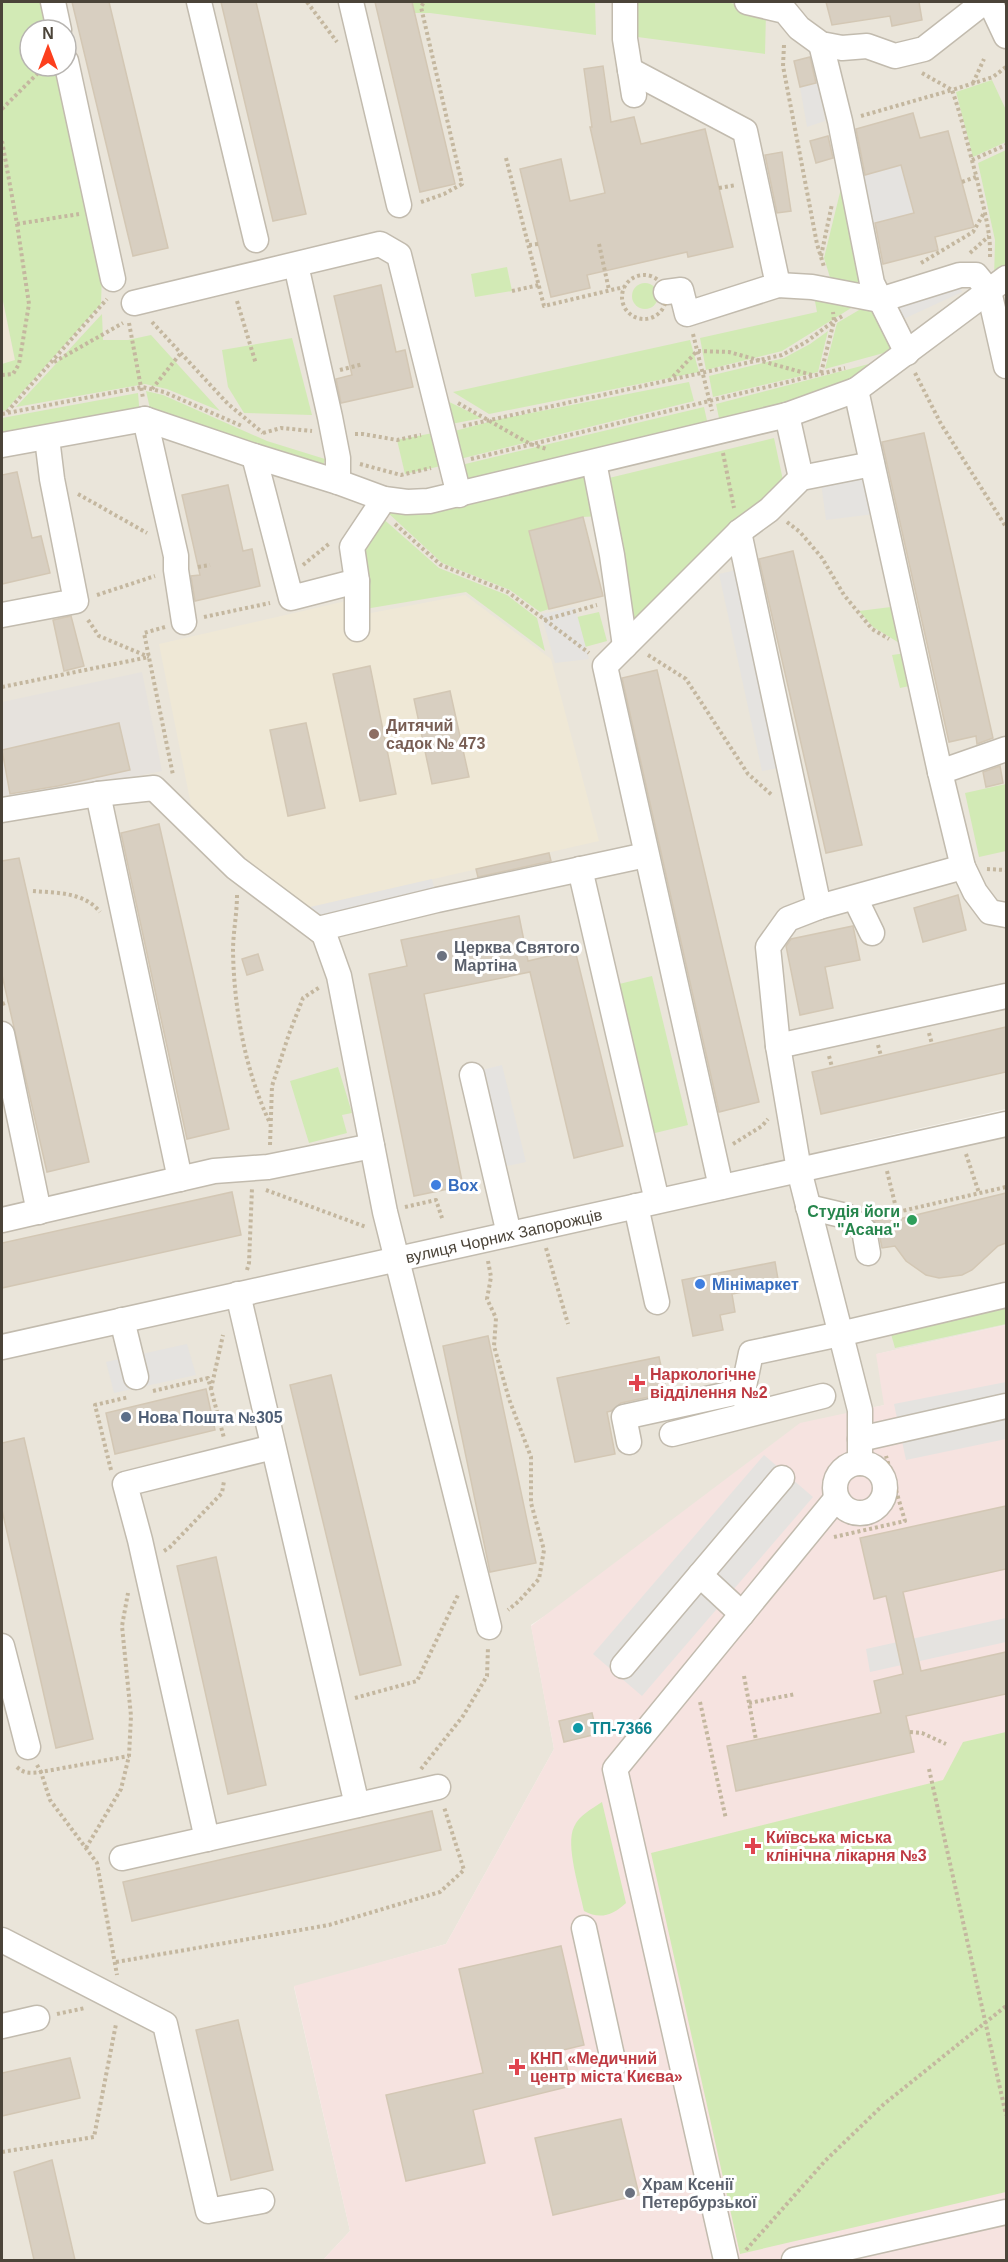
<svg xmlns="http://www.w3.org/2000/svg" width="1008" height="2262" font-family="Helvetica,sans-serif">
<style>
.residential{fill:#eae5da;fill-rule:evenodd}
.industrial{fill:#e6e2dd}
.education{fill:#efe8d6}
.medical{fill:#f6e3e0}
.green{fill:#d2eab5}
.parking{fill:#e5e3e0}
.building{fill:#d8cfc1;stroke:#d3c7b4;stroke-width:1.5}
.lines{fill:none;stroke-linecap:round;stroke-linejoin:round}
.minor-casing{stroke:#c2bbae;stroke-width:27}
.path{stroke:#c4b79f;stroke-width:4;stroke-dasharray:3 3;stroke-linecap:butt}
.minor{stroke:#fff;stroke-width:24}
.education-dot{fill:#8d6e63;stroke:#fff;stroke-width:2}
.worship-dot{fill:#6b7280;stroke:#fff;stroke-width:2}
.shop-dot{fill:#3f7fe0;stroke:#fff;stroke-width:2}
.leisure-dot{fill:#2e9e5b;stroke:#fff;stroke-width:2}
.health-dot{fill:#e0444e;stroke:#fff;stroke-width:2}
.service-dot{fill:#5c6f8a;stroke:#fff;stroke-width:2}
.culture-dot{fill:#0f9aa8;stroke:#fff;stroke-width:2}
.labels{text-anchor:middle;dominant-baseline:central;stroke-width:6;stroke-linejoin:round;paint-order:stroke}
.education-label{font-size:16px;font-weight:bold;fill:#785e54;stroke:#fff;text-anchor:start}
.worship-label{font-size:16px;font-weight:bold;fill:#5b616d;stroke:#fff;text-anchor:start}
.shop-label{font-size:16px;font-weight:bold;fill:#366cbe;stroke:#fff;text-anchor:start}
.leisure-label{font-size:16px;font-weight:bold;fill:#27864d;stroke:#fff;text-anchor:end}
.street-label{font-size:16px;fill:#4b4439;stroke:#fff}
.health-label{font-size:16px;font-weight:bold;fill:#be3a42;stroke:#fff;text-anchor:start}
.service-label{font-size:16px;font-weight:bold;fill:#4e5e75;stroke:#fff;text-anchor:start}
.culture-label{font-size:16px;font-weight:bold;fill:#0d838f;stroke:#fff;text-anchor:start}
</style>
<rect width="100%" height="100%" fill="#f6f3ec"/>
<g class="residential">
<path d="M2,2H991L1006,34V1109L850,1144L799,1170L2,1347ZM30,30H66V66H30Z"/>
<path d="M1006,1133V1325L877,1354L885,1405L860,1410L531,1625L554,1749L446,1944L294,1987L350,2231L323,2260H2V1353Z"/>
</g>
<path class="industrial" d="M142,672L162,771L2,803V702Z"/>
<g class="education">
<path d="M2,296L15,361L2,364Z"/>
<path d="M465,595L551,659L599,841L302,909L192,810L159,644L346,601L350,617Z"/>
</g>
<path class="medical" d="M1006,1325V2260H323L350,2231L294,1986L446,1944L554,1749L531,1626L800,1423L884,1405L876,1354Z"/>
<g class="green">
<path d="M2,2H46L52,30H30V66H59L102,273L101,304L6,410L2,411V364L15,360L2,296Z"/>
<path d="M412,2H595L596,35L430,13H415Z"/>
<path d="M630,2H727L766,12L765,54L630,36Z"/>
<path d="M992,80L1006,110V142L973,157L956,92Z"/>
<path d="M1006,150V271L994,280L995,240L978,163Z"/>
<path d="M844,176L874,295L833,287L824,258Z"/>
<path d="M507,267L512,291L475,297L471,274Z"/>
<circle cx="645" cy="296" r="13"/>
<path d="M815,301L856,305L782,351L706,370L700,338L817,312Z"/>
<path d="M871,303L879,305L891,351L825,369L837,323Z"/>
<path d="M102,314L103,340H128L151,335L220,411L167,389L145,384L16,407Z"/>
<path d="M828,331L818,372L713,397L709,376L784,358L810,344Z"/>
<path d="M292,338L312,415L244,413L228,387L222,350Z"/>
<path d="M690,340L699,372L489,414L453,392Z"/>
<path d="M888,359L853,387L721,427L716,404Z"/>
<path d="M689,382L694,401L456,460L447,433L500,419Z"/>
<path d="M146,391L163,395L267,441L325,459L321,473L151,413Z"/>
<path d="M138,393L140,417L2,434V418Z"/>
<path d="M437,396L482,418L446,425Z"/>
<path d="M704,407L709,430L462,491L457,466Z"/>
<path d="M433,433L441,466L405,474L397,440Z"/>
<path d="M774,438L784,485L629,629L609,478Z"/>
<path d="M590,470L600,516L583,517L529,531L549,609L540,612L510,590L442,563L386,511Z"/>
<path d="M380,516L439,568L507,595L537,618L545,651L466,592L365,609L357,548Z"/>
<path d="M899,606L901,644L873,627L859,611Z"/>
<path d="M599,612L607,641L585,647L577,617Z"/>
<path d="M906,653L914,685L900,688L892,655Z"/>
<path d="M1006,784V851L979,857L965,793Z"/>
<path d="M652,976L688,1125L651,1134L615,985Z"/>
<path d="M338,1067L352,1113L342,1115L347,1133L309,1143L290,1081Z"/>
<path d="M1006,1300V1324L895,1348L889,1327Z"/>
<path d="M1006,1732V2192L740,2254L651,1853L943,1780L963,1742Z"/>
<path d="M602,1802L626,1903C613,1915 600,1920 584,1911C580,1891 565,1844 574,1827C579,1815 592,1809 602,1802Z"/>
</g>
<g class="parking">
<path d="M819,82L825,121L807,127L800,87Z"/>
<path d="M901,165L914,213L871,224L858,177Z"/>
<path d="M956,274L962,292L897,322L896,295Z"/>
<path d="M868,468L874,514L826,520L820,475Z"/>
<path d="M736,570L779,768L762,771L719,574Z"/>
<path d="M575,607L589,659L555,663L541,614Z"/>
<path d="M432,879L437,900L318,929L302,909Z"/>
<path d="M502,1065L526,1162L502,1167L478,1071Z"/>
<path d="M187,1344L196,1375L114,1393L106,1362Z"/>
<path d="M1006,1382V1439L906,1460L894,1404Z"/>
<path d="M764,1455L813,1497L642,1696L593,1654Z"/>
<path d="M1006,1618V1642L870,1672L866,1649Z"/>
</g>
<g class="building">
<path d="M72,2H109L168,248L133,256Z"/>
<path d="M221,2H256L306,214L273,221Z"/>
<path d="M375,2H412L455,184L420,192Z"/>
<path d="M826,2H919L922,20L892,26L890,16L832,25Z"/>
<path d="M810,57L816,83L800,87L794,61Z"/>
<path d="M603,66L611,122L634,117L641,144L705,129L733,247L688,257L687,252L587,275L590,288L551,297L520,169L561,159L570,201L605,193L590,127H592L584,69Z"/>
<path d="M913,113L920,138L948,131L974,227L935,237L938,250L883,264L875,223L914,213L901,165L865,175L856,129Z"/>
<path d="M828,136L833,158L816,163L810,141Z"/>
<path d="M782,152L791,211L777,213L765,155Z"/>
<path d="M381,285L396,352L405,350L413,387L341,403L336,379L352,375L334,296Z"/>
<path d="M924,433L993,738L977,744L976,736L949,742L882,442Z"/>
<path d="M17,472L32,538L41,536L50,573L2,584V475Z"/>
<path d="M228,485L243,551L252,549L260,586L195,601L191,576L200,575L182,495Z"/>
<path d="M583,517L603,596L549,609L529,531Z"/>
<path d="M793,551L862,845L826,853L759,559Z"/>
<path d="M71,616L84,666L64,671L53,620Z"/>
<path d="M370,666L396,794L360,801L333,674Z"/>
<path d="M657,670L759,1102L719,1112L622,678Z"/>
<path d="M450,691L469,777L432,784L414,699Z"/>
<path d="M119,723L130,770L58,786L10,794L2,750Z"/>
<path d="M306,723L325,808L288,816L270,730Z"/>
<path d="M1000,766L1003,783L986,787L983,772Z"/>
<path d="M159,824L229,1129L187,1139L121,833Z"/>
<path d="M549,853L551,861L478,877L476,869Z"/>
<path d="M19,858L89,1162L47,1172L2,975V861Z"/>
<path d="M958,895L966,930L923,942L914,908Z"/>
<path d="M519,916L528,961L575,950L623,1146L574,1158L530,972L424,994L463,1186L414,1196L369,974L407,966L401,940Z"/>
<path d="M853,926L860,960L825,967L833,1008L800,1015L786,946L791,939Z"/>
<path d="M258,954L263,970L247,975L242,959Z"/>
<path d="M1006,1027V1072L821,1114L812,1072Z"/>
<path d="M232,1192L241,1235L2,1288V1243Z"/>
<path d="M1006,1193V1243L998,1246L972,1270L962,1275L939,1278L926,1275L906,1261L895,1246L882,1248L878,1228L874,1221L890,1218L891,1221Z"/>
<path d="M775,1262L779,1285L732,1294L735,1312L720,1315L723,1330L693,1336L682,1280Z"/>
<path d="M488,1336L536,1563L490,1572L443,1346Z"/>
<path d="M659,1357L667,1393L621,1403L611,1411L607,1412L615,1454L575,1462L557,1378Z"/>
<path d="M331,1375L401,1665L360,1675L290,1385Z"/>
<path d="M206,1389L215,1430L115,1454L106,1413Z"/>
<path d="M24,1438L93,1739L56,1748L2,1510V1443Z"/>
<path d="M1006,1506V1569L903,1592L921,1671L1006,1652V1694L906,1716L914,1752L736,1791L727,1746L881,1713L874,1681L903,1674L886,1596L874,1599L860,1538Z"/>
<path d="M216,1557L266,1785L228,1794L177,1566Z"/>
<path d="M592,1713L597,1734L564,1742L559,1721Z"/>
<path d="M432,1811L441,1850L132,1921L123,1882Z"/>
<path d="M561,1946L584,2045L563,2050L571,2086L473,2110L485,2163L406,2181L386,2095L483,2073L459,1969Z"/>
<path d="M238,2020L273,2170L231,2180L196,2030Z"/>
<path d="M70,2058L80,2098L2,2116V2073Z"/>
<path d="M621,2119L639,2195L553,2215L535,2138Z"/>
<path d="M52,2160L75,2260H34L14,2172Z"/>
</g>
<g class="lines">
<defs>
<g id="minor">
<path d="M53,2L59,30"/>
<path d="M199,2L256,240"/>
<path d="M351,2L399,205"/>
<path d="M625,2V39L634,95"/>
<path d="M747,2L785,11L799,28L821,44L842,48L867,46L895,56L924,49L984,2"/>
<path d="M990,2L1006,36"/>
<path d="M821,44L840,121L872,283L907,353"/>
<path d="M66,61L113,279"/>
<path d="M630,70L745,131L778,285"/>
<path d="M296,265L330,417L338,458V482"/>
<path d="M666,292L681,290L687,314L778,285L812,287L880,300L960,275H976L989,291L1006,366"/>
<path d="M134,303L380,244L399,255L459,495"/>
<path d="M856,390L940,772L963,867L975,892L990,912L1006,915"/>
<path d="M787,415L801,478"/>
<path d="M145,419L176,556V570L184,622"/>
<path d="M2,445L145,419L254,456L338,482L384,499L407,502L429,501L787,415L856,390L1006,278"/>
<path d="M254,456L291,598L357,581"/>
<path d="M594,462L612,555L625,646"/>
<path d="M739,532L819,907"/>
<path d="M2,615L76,601L52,479L47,438"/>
<path d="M357,629V581L352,547L384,499"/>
<path d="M940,772L1006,749"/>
<path d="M98,794L180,1179"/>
<path d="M2,810L98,794L154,788L236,868L324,934"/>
<path d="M580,869L657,1201"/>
<path d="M855,898L872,933"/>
<path d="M2,1034L39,1212"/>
<path d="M778,1046L1006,996"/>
<path d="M472,1075L509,1234"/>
<path d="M721,1187L605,666L739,532L769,510L801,478L872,464"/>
<path d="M636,1206L657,1302"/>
<path d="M808,1207L846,1216L864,1230L868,1253"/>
<path d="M2,1220L214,1171L268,1167L372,1146"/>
<path d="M238,1294L357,1805"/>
<path d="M122,1320L136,1377"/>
<path id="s1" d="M2,1347L1006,1124"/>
<path d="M749,1414L743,1391L751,1353L840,1334L1006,1295"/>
<path d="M672,1434L823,1396"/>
<path d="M860,1439L1006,1406"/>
<path d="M629,1442L624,1417L743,1391"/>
<circle cx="860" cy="1488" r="25"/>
<path d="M860,1463V1410L799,1170L778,1046L768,947L788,919L819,907L963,867"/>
<path d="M700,1575L742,1614"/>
<path d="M489,1627L385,1212L339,976L324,934L318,929L437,900L646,855"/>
<path d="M2,1646L28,1747"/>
<path d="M623,1666L782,1478"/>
<path d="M207,1839L140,1540L125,1484L273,1447"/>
<path d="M122,1858L438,1787"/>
<path d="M584,1928L614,2065"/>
<path d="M2,1940L165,2024L208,2211L262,2201"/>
<path d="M2,2026L37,2018"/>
<path d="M726,2260L615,1769L836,1499"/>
<path d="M794,2260L1006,2212"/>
</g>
</defs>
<use href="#minor" class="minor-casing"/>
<g class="path">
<path d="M307,2L337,42"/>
<path d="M784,45L783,66L817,244L824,267"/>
<path d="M922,73L952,90"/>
<path d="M973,83L984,59"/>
<path d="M2,109L44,67"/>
<path d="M861,116L952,90"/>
<path d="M2,141L17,224L29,304L19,364L13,374L2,375"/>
<path d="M506,158L544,306L624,287"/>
<path d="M972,160L1006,145"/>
<path d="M962,182L976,177"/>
<path d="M719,188L736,185"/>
<path d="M421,202L444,194L462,184L421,7L424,2"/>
<path d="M17,224L79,214"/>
<path d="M599,244L609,290"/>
<path d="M529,245L538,244"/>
<path d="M970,253L989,236"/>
<path d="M821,256L832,204"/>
<path d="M990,257C991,230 982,202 976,175C968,147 962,118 952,90L993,77L1006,67"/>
<path d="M921,263L973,232L984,213"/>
<circle cx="644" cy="297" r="22"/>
<path d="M512,291L539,285"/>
<path d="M237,301L256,364"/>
<path d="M152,322L228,404L263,433"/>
<path d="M129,323L143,398"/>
<path d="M693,334L712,411"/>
<path d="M54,362L123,323"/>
<path d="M340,370L363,364"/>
<path d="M821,373L834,321L844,315"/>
<path d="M915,373L941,424L1006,527"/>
<path d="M669,381L697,351L729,352L812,375"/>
<path d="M152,389L180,354"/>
<path d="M458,403L530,444L547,449"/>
<path d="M7,412L107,299"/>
<path d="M2,414L142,387L164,392L242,426"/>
<path d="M463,426L782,355L806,342L834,321L833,312"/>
<path d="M263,433L281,428L312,431"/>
<path d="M355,434H363L397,440L421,435"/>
<path d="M723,453L734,508"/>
<path d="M471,459L845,368"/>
<path d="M360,464L401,475L431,468"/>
<path d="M78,494L147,533"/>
<path d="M787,522L800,532L822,558L844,595L872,629L889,639"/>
<path d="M395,524L441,565L508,592L589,653"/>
<path d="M303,565L330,543"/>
<path d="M198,567L210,565"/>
<path d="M97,595L155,576"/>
<path d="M204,617L270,603"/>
<path d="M88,620L99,636L149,657"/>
<path d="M544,620L597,605"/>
<path d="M165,627L144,633L173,775"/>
<path d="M648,655L686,679L748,774L772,795"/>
<path d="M2,687L149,657"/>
<path d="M987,869L1006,870"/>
<path d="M33,891C57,893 84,892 100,912"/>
<path d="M237,895C237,914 233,933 233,951C234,1008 245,1071 270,1123"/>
<path d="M2,1004L8,1002"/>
<path d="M929,1033L932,1044"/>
<path d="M878,1045L881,1056"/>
<path d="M829,1056L832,1067"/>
<path d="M733,1144L762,1126L768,1119"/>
<path d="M270,1145L272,1086L289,1034L303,998L320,987"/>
<path d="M966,1154L979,1193"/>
<path d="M887,1171L897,1212"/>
<path d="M266,1190L366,1227"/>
<path d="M405,1207L436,1200L443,1221"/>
<path d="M880,1216L1006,1187"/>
<path d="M546,1248L568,1324"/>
<path d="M488,1261L491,1277L487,1299L496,1318L494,1346L509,1399L531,1457V1503L544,1550L539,1579L519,1601L508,1610"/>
<path d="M247,1270L249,1263L252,1188"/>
<path d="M211,1389L223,1335"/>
<path d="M153,1391L208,1378L224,1438"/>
<path d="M111,1470L95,1405L129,1397"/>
<path d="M834,1537L905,1521L886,1456"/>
<path d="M164,1551L170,1547L222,1493L224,1481"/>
<path d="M744,1676L756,1740"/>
<path d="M355,1698L417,1681L458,1595"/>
<path d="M700,1702L726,1819"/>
<path d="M749,1703L796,1694"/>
<path d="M910,1732L922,1733L946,1744"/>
<path d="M37,1765L41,1772L129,1756"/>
<path d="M17,1767C24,1774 31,1773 41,1772L50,1800L97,1863L117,1975"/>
<path d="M421,1769L463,1716L487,1676L488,1647"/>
<path d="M929,1769L1006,2115"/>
<path d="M86,1848L121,1789L129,1756L131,1716L122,1626L128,1593"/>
<path d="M116,1962L329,1925L440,1892L464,1870L444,1807"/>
<path d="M57,2014L85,2008"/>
<path d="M2,2152L94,2137L116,2024"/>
<path d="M746,2250L825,2161L884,2104L1006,2006"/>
</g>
<use href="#minor" class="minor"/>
</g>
<circle class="education-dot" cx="374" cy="734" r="6"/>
<g class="worship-dot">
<circle cx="442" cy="956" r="6"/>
<circle cx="630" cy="2193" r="6"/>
</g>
<g class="shop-dot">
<circle cx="436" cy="1185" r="6"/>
<circle cx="700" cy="1284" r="6"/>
</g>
<circle class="leisure-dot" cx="912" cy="1220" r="6"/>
<g class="health-dot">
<path d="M634 1374h6v6h6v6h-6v6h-6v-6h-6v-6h6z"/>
<path d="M750 1837h6v6h6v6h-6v6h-6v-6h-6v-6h6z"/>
<path d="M514 2058h6v6h6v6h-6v6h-6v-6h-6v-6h6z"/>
</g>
<circle class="service-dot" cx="126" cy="1417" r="6"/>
<circle class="culture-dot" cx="578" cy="1728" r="6"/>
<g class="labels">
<g class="education-label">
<text x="386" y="725">Дитячий<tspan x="386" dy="18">садок № 473</tspan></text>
</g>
<g class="worship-label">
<text x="454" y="947">Церква Святого<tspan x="454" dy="18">Мартіна</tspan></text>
<text x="642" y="2184">Храм Ксенії<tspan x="642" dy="18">Петербурзької</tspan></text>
</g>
<g class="shop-label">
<text x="448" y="1185">Box</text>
<text x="712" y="1284">Мінімаркет</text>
</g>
<g class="leisure-label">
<text x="900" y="1211">Студія йоги<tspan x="900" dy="18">"Асана"</tspan></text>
</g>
<g class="street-label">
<text stroke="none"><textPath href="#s1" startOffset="514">вулиця Чорних Запорожців</textPath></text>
</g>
<g class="health-label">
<text x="650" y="1374">Наркологічне<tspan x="650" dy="18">відділення №2</tspan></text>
<text x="766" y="1837">Київська міська<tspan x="766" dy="18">клінічна лікарня №3</tspan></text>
<text x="530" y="2058">КНП «Медичний<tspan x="530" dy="18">центр міста Києва»</tspan></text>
</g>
<g class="service-label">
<text x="138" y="1417">Нова Пошта №305</text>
</g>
<g class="culture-label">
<text x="590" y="1728">ТП-7366</text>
</g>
</g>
<rect width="1008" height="2262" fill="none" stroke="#4b4439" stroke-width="6"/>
<g transform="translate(48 48)"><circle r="28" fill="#ffffff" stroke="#b7b4b0" stroke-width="1.5"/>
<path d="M0-4.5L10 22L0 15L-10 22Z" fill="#fc3f1d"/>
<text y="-9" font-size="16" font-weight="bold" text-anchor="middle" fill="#4b4439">N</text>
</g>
</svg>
